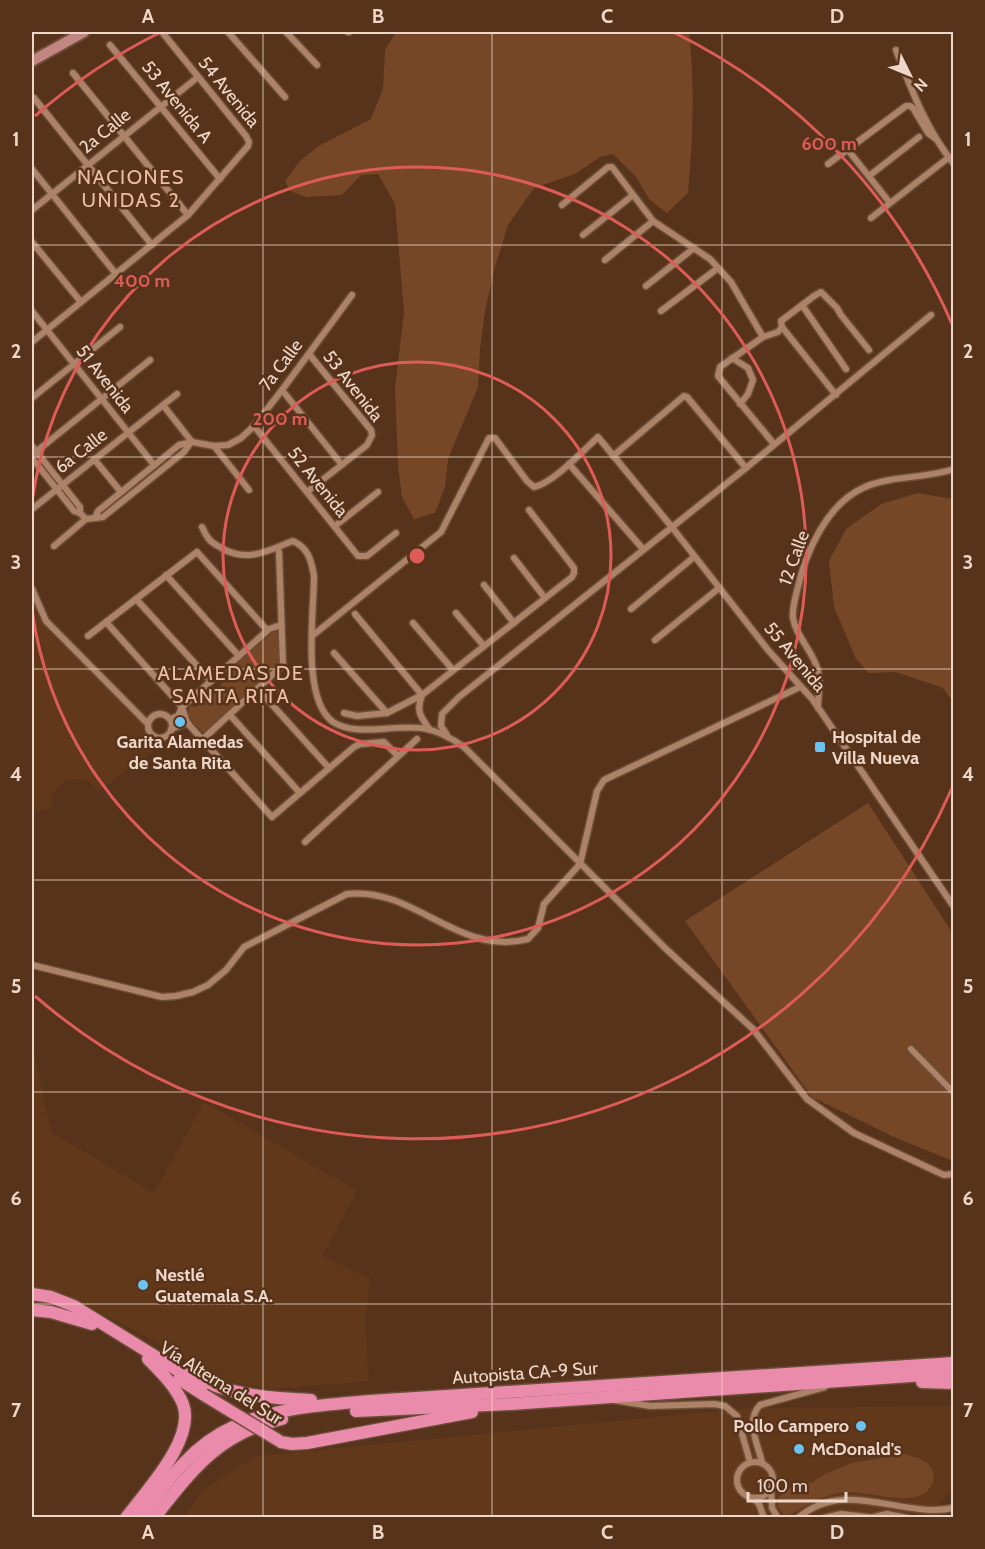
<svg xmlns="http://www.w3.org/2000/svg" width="985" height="1549" font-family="Cabin,sans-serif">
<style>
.built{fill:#62381b}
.green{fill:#764726}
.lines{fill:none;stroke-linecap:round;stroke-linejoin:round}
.minor-casing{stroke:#6d4f39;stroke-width:9}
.secondary-casing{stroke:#6d4f39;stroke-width:14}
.trunk-casing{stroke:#6d4f39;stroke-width:15}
.minor{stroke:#ac8268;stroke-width:6}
.secondary{stroke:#c38581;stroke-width:10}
.trunk{stroke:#ea8bab;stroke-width:12}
.trunk-bridge-casing{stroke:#6d4f39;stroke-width:15;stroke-linecap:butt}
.trunk-bridge{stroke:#ea8bab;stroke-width:12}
.grid{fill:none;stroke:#eed7c9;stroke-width:1.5;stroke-opacity:0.55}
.ring{fill:none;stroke:#dd5c58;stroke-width:3}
.poi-dot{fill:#6bc3f2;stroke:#57331b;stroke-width:2}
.labels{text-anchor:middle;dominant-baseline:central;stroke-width:5;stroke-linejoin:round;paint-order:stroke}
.street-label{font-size:18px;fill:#eed7c9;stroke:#57331b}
.poi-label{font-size:18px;font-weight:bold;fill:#eed7c9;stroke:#57331b;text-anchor:start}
.neighbourhood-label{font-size:20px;letter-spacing:1.5px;fill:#ebbea2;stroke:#57331b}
.centre{fill:#dd5c58;stroke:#57331b;stroke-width:3}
.ring-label{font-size:18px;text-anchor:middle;font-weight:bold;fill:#dd5c58;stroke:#57331b;stroke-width:5;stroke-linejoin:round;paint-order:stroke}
.neatline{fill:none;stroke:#eed7c9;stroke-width:2}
.grid-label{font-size:20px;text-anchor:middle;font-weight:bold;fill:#eed7c9}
</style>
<rect width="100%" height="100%" fill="#57331b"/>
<g class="built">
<path d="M32,598L40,618L48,630L142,724L144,733L157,748L97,792L93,785L84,780L74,779L63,782L52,795V808L32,812Z"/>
<path d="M32,1042L51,1132L154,1193L204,1102L357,1191L322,1256L370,1279L365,1320L369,1381L275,1389L246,1385L221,1378L69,1295L32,1285Z"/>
<path d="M948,1406L953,1408V1488L940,1503L936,1517L183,1518L204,1489L257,1456L750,1408Z"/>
</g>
<g class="green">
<path d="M396,32H689C695,86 693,139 688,193L667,213L649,199L636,177L613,154L600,157L575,174L534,188L508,225L495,267L485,311L480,349L478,387L448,459L445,487L435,513L414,519L402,497L398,466L395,388L404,312L395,204L378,174L361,175L342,195L306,197L290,191L285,181L299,162L317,147L371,119L383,89L385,50Z"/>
<path d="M918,493L953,499V702L943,688L895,672L869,673L856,659L834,607L829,561L846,529L881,504Z"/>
<path d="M275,630L278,634L279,664L205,732H202L187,716L190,706L196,707L223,683L222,677Z"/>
<path d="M868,803L953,934V1161L894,1137L812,1097L685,921Z"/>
<path d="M903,1454C912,1456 921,1458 928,1464C933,1469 935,1475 933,1481C922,1515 865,1487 839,1493C828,1495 815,1500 805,1506C799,1509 795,1513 789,1515H784L778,1507V1498L787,1489L811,1483L827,1473L852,1463Z"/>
</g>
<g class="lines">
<defs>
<g id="minor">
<path d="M228,32L285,97"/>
<path d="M286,32L317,65"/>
<path d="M348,32H349"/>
<path d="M110,45L220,179"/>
<path d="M896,50C911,89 927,131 954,164"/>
<path d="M73,73L188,215"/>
<path d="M34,98L152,245"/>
<path d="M848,150L890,203"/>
<path d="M828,164L906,106H910L913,108L928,133L936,139"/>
<path d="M32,169L116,274"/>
<path d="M869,176L919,137"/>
<path d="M562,205L608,167H612L653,221L710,259L731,282L763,337"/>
<path d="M32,210L198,77"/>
<path d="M871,218L948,158"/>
<path d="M583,235L633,195"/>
<path d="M32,242L81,302"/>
<path d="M605,260L653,221"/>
<path d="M646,286L694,248"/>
<path d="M802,305L846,369"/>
<path d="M32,311L154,465"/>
<path d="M661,311L718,268"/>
<path d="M32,342L188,215L248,146L249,142L246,136L162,32"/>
<path d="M732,358L748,368L753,380L748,394L740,404"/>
<path d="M282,390L342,465"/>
<path d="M836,395L782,327L781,321L814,296L821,292L837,308L841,315L869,350"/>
<path d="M32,398L120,327"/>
<path d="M163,405L192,442"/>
<path d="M254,426L358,556H367L396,533"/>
<path d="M774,444L718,376L720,367L763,337L778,332L782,327"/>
<path d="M32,446L80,507V513"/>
<path d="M214,446L249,490"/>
<path d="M32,455L150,360"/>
<path d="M613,456L684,396L687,397L746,468"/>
<path d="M32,458L74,511L80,513L86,519"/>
<path d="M94,459L121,492"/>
<path d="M569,464L643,549"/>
<path d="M307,492L367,445L372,435L371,430L309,354"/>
<path d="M32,509L177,394"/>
<path d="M95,518L98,511L179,445L192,442L214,446L228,445L241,438L254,426L282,390L352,295"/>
<path d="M335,526L378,492"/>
<path d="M202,527C209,542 211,542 225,550C250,562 269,550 293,541C308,548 311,559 314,576C314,611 301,699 333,722C347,731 366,730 382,729C418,726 433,725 464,747L665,948L753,1029L807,1099L854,1133L944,1175L954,1174"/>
<path d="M54,546L86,519L103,517L184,452L191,442"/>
<path d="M514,558L545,598"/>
<path d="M166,575L239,656"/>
<path d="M484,585L514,623"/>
<path d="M32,589L46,621L148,724"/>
<path d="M136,599L211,681"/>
<path d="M631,609L694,557"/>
<path d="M456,613L484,646"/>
<path d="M106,622L182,707L186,720L190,726L272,817L354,747L360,744L384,742L398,756"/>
<path d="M413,623L453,670"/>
<path d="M88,636L197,552L267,630"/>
<path d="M312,636L441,532L489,438H495L527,481L534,487C553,483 583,451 598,437L671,526L768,650L813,700L954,907"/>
<path d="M655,640L719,588"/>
<path d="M334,653L387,713L422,695L355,614"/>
<path d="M258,689L329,768"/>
<path d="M818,708C818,697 821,682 818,671C814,652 796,637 793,618C792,609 795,599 797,591C805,553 827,503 865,487C893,475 925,479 954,469"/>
<path d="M344,713L357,716L387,713"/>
<circle cx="160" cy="726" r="12"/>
<path d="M230,715L300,793"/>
<path d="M170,719L178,716L182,707L269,629L281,625"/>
<path d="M171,729L187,723"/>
<path d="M430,730C420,716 416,711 422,695L572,577L574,573V568L529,510"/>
<path d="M447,735L441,726L442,714L459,697L746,468L931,315"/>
<path d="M202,740L283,665L279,552"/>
<path d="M305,842L417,739"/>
<path d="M32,965L162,997L176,996L193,992L208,985L226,970L244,947L347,894C414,886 458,957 528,939L538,928L544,904L580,864L597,791L604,780L800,687"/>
<path d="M911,1049L954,1093"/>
<path d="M614,1400L650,1406L714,1404L725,1406L737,1416L750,1462"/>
<circle cx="755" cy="1480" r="18"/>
<path d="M762,1462C758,1445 745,1420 760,1405L825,1387"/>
<path d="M771,1490L772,1508L778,1518"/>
<path d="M753,1498L759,1504L764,1518"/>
<path d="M874,1517L887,1514L907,1518"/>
<path d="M798,1518C846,1477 900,1519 954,1508"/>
<path d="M824,1518L841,1514L876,1518"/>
</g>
<path id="secondary" d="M32,61L84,32"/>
<g id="trunk">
<path d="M32,1294L51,1297L74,1306L182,1373C228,1394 261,1398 311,1400"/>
<path d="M32,1310L51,1312L92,1324"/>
<path d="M179,1379L204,1395"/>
<path d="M922,1382L954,1383"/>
<path d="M356,1411L511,1404L954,1373"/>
<path d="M281,1442L292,1444L307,1443L472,1412"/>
<path d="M126,1518C146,1491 196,1439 183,1404C176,1387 161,1372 148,1359"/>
<path d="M140,1518C166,1483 192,1445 233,1427C277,1407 323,1405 370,1401C411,1398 451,1396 492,1393C646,1383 800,1373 954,1363"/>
<path d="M154,1518C192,1470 219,1433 282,1419"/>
</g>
</defs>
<use href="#minor" class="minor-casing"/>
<use href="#secondary" class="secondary-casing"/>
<use href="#trunk" class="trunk-casing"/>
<use href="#minor" class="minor"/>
<use href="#secondary" class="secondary"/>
<use href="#trunk" class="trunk"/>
<defs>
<path id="trunk-bridge" d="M204,1395L281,1442"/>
</defs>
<use href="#trunk-bridge" class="trunk-bridge-casing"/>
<use href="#trunk-bridge" class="trunk-bridge"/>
</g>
<path class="grid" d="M263,32V1518M492,32V1518M722,32V1518M32,245H954M32,457H954M32,669H954M32,880H954M32,1092H954M32,1304H954"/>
<g class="ring">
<circle cx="417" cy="556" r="194"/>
<path d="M32 502A389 389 0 1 1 32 610"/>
<path d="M952 788A583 583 0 0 1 35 996M35 116A583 583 0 0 1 161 32M673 32A583 583 0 0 1 952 324"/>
</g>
<g class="poi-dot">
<circle cx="180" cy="722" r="6"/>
<rect x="814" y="741" width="12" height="12" rx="3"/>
<circle cx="143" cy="1285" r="6"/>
<circle cx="861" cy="1426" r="6"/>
<circle cx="799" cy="1449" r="6"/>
</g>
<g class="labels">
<g class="street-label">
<text transform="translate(229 92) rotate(51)">54 Avenida</text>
<text transform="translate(177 102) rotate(51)">53 Avenida A</text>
<text transform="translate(105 131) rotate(-39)">2a Calle</text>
<text transform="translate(281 365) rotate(-53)">7a Calle</text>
<text transform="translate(105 379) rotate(52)">51 Avenida</text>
<text transform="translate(353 386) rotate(52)">53 Avenida</text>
<text transform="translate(81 451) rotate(-38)">6a Calle</text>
<text transform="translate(318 482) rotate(51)">52 Avenida</text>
<text transform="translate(794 558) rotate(-70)">12 Calle</text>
<text transform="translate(795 657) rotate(50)">55 Avenida</text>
<text transform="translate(525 1373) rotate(-4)">Autopista CA-9 Sur</text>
<text transform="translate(221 1383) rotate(32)">Vía Alterna del Sur</text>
</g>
<g class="poi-label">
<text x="832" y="737">Hospital de<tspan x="832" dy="21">Villa Nueva</tspan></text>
<text x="180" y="742" text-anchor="middle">Garita Alamedas<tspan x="180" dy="21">de Santa Rita</tspan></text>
<text x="155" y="1275">Nestlé<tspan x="155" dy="21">Guatemala S.A.</tspan></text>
<text x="849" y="1426" text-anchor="end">Pollo Campero</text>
<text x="811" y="1449">McDonald's</text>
</g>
<g class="neighbourhood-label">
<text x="131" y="177">NACIONES<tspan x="131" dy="23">UNIDAS 2</tspan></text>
<text x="231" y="673">ALAMEDAS DE<tspan x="231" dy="23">SANTA RITA</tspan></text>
</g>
</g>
<circle cx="417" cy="556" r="9" class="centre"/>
<g class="ring-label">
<text x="829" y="150">600 m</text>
<text x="142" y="287">400 m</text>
<text x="280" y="425">200 m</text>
</g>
<rect width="985" height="1549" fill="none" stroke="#57331b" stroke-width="66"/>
<g transform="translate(910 75) rotate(133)" stroke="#57331b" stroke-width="4.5" paint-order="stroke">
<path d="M0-4.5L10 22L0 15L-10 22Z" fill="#eed7c9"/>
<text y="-9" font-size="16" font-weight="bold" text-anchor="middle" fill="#eed7c9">N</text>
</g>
<path d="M748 1492v9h98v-9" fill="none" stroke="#eed7c9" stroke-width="3"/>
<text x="757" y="1492" font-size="18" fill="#eed7c9" stroke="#57331b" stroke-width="4.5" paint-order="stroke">100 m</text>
<rect x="33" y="33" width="919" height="1483" class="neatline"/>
<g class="grid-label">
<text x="148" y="23">A</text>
<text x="378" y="23">B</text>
<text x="607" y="23">C</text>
<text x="837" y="23">D</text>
<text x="16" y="146">1</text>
<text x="968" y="146">1</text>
<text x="16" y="358">2</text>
<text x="968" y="358">2</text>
<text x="16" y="569">3</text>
<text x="968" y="569">3</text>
<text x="16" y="781">4</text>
<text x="968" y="781">4</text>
<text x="16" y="993">5</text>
<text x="968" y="993">5</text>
<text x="16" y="1205">6</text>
<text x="968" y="1205">6</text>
<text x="16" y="1417">7</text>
<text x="968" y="1417">7</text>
<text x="148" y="1539">A</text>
<text x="378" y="1539">B</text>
<text x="607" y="1539">C</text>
<text x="837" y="1539">D</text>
</g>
</svg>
